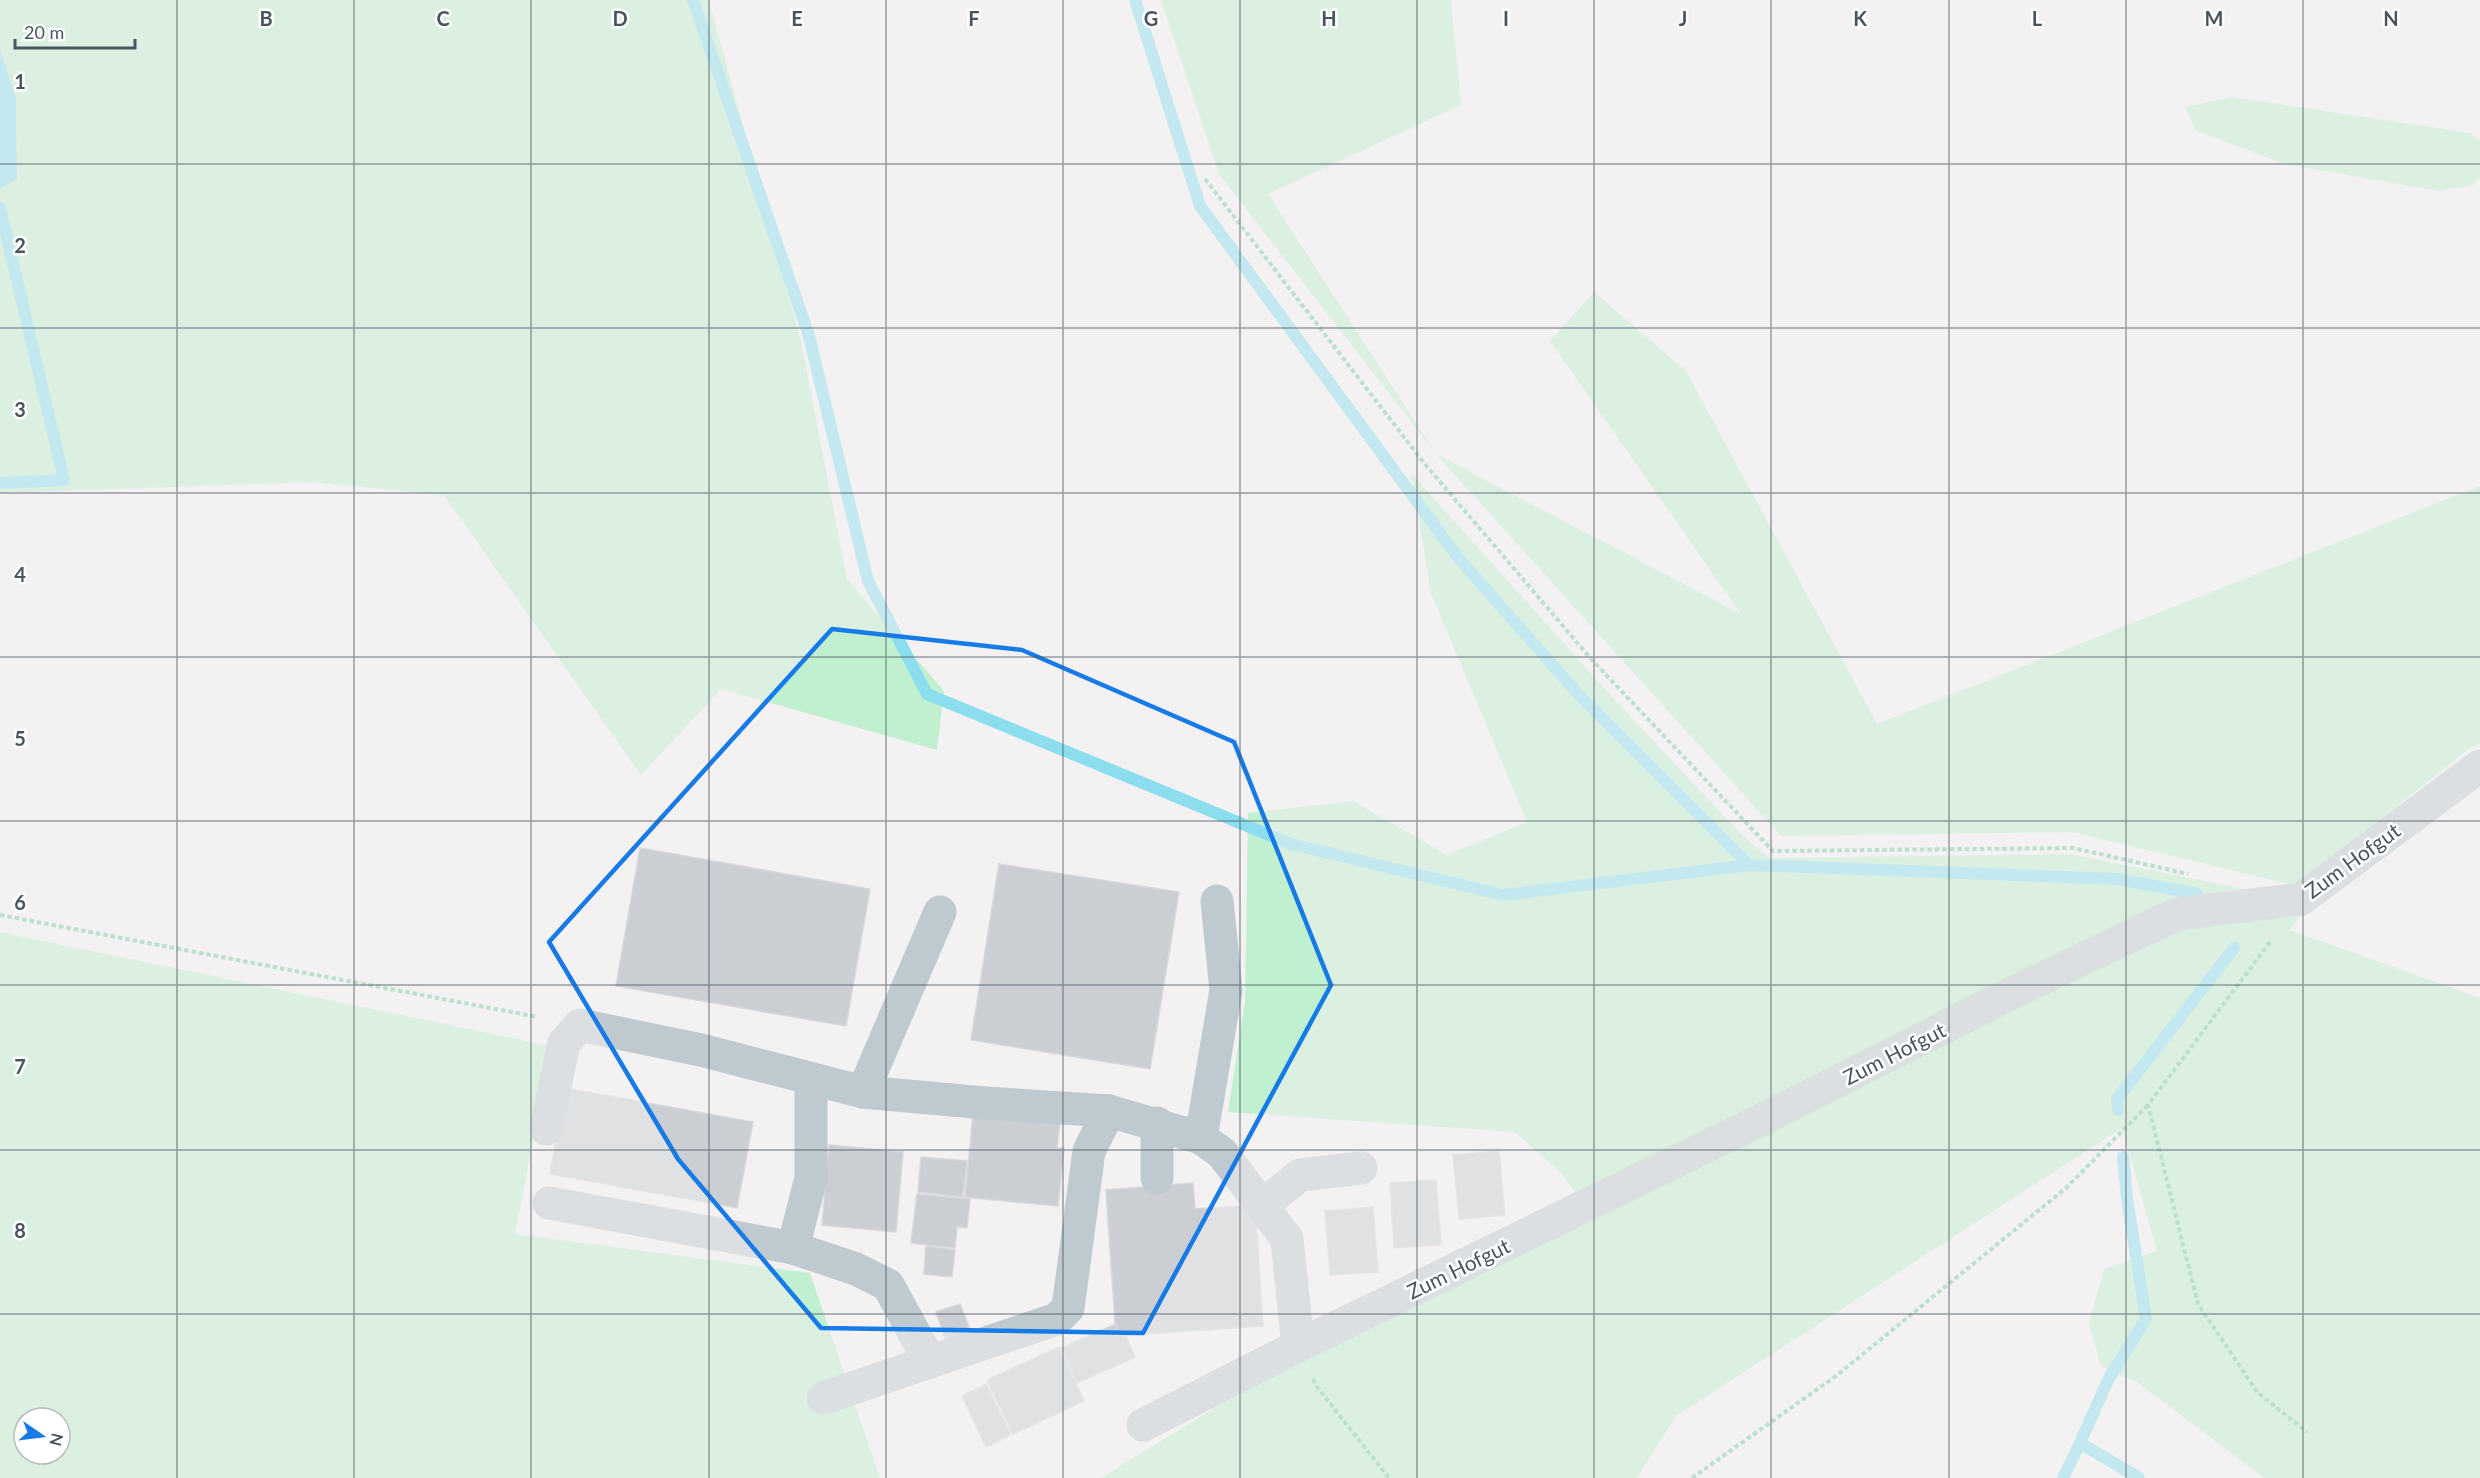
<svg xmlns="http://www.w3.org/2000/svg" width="2480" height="1478" font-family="Lato,sans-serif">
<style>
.green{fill:#c0f0d0;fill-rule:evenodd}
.water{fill:#8cdeee}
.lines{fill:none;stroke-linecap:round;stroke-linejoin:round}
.stream{stroke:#8cdeee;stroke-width:12}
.building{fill:#cbced3;stroke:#d5d7dc;stroke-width:1.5}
.path{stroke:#77cf9f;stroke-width:4;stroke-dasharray:4.5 3;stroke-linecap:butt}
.minor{stroke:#bec9d0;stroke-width:33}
.marked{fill:none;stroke:#177be7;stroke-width:4.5;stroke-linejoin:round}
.grid{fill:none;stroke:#48555f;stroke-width:1.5;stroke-opacity:0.55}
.labels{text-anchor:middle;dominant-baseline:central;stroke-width:5;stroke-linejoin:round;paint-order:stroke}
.street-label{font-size:21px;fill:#48555f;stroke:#fff}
.grid-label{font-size:20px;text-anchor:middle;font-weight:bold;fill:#48555f;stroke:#fff;stroke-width:5;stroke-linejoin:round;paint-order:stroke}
</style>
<rect width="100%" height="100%" fill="#f3f1f1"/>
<g class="green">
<path d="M0,0H709L801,342L847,579L944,691L937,750L721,689L641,775L444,495L312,482L0,493V189L17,180L16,98L0,50Z"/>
<path d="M1161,0H1451L1461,105L1268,194L1436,454L1741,614L1550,341L1594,292L1686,371L1877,724L2480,486V743L2466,751L2297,886L2073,832L1781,836L1436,454L1219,174Z"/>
<path d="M2231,97L2470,133L2480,141V178L2473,185L2439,191L2284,164L2195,130L2186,107Z"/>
<path d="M1411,473L1614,699L1742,835L1769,858L2070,854L2284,897L2174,908L1578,1197L1562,1174L1515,1132L1228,1112L1245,1002L1248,813L1353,801L1447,855L1527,822L1431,593Z"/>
<path d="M2309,904L2290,930L2480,998V1478H2264L2138,1383L2101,1366L2089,1324L2104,1269L2157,1251L2122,1128L1676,1416L1637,1478H1101L1314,1347L2022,1002L2184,926Z"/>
<path d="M0,932L551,1046L515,1234L810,1273L880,1478H0ZM24,1418H60V1454H24Z"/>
</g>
<path class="water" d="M0,50L16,98L17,180L0,189Z"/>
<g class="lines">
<g class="stream">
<path d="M693,0L809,336L868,581L927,694L1291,844L1503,895L1749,865"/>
<path d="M1135,0L1200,206L1459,559L1581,697L1749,865L2117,879L2197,894"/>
<path d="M0,208L64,480L0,483"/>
<path d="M2118,1110L2117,1099L2234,948"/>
<path d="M2123,1157L2127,1198L2146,1319L2109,1378L2080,1443L2139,1478"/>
<path d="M2063,1478L2080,1443"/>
</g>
</g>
<g class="building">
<path d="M640,848L870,889L846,1026L616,986Z"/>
<path d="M999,864L1179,892L1150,1069L971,1040Z"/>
<path d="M565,1088L753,1122L737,1208L550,1174Z"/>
<path d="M973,1115L1060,1123L1057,1148H1064L1058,1206L965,1197Z"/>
<path d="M829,1145L903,1152L896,1232L822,1225Z"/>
<path d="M1499,1151L1505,1215L1459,1219L1453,1155Z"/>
<path d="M921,1157L967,1161L963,1197L918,1192Z"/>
<path d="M1436,1180L1441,1245L1394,1248L1390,1183Z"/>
<path d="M1193,1183L1195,1209L1255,1205L1263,1326L1116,1336L1106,1190Z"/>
<path d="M917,1194L970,1199L967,1228L957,1227L955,1248L911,1243Z"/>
<path d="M1373,1207L1378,1272L1330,1275L1325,1211Z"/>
<path d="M926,1246L955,1250L952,1277L924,1274Z"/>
<path d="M960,1304L971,1332L946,1341L936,1312Z"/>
<path d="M1116,1324V1336H1126L1135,1357L1077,1383L1061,1348Z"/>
<path d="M1059,1347L1084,1401L1013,1434L987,1380Z"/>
<path d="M986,1384L1011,1435L986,1447L962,1396Z"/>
</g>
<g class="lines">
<g class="path">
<path d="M1205,179L1424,463L1592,660L1773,851L2073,848L2188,874"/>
<path d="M0,915L538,1017"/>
<path d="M2270,942L2148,1105L2198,1304L2257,1392L2307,1432"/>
<path d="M1313,1379L1317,1387L1389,1478"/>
<path d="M1692,1478L1836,1376L2066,1188L2147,1106"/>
</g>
<g class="minor">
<path d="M863,1092L940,912"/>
<path d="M1157,1123V1178"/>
<path d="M546,1129L564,1043L580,1025L701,1050L863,1092L985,1103L1109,1111L1201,1138L1222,1153L1287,1239L1298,1346"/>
<path d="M1201,1138L1226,990L1217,901"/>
<path d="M549,1203L793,1248L856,1269L888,1285L930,1362"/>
<path d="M1262,1206L1300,1175L1361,1168"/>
<path d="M793,1248L811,1178V1079"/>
<path d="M823,1398L1057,1319L1068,1308L1089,1151L1109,1111"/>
<path d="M1143,1425L1298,1346L1765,1118L2018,990L2177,914L2301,899L2480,766"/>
</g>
</g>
<path d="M0 0H2480V1478H0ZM832,629L1022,650L1234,742L1331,985L1143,1333L821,1328L678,1159L549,942Z" fill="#f3f1f1" fill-opacity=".55" fill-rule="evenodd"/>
<path class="marked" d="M832,629L1022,650L1234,742L1331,985L1143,1333L821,1328L678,1159L549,942Z"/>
<path class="grid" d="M177,0V1478M354,0V1478M531,0V1478M709,0V1478M886,0V1478M1063,0V1478M1240,0V1478M1417,0V1478M1594,0V1478M1771,0V1478M1949,0V1478M2126,0V1478M2303,0V1478M0,164H2480M0,328H2480M0,493H2480M0,657H2480M0,821H2480M0,985H2480M0,1150H2480M0,1314H2480"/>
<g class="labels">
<g class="street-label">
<text transform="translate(2352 860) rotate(-36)">Zum Hofgut</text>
<text transform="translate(1894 1053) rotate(-27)">Zum Hofgut</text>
<text transform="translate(1458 1268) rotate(-26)">Zum Hofgut</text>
</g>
</g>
<g class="grid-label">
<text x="266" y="26">B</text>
<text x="443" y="26">C</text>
<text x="620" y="26">D</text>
<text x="797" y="26">E</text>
<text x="974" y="26">F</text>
<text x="1151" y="26">G</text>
<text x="1329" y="26">H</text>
<text x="1506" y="26">I</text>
<text x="1683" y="26">J</text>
<text x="1860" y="26">K</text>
<text x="2037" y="26">L</text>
<text x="2214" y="26">M</text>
<text x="2391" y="26">N</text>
<text x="20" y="89">1</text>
<text x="20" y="253">2</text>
<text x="20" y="417">3</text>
<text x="20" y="582">4</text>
<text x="20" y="746">5</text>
<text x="20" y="910">6</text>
<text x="20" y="1074">7</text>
<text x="20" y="1238">8</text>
</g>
<g transform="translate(42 1436) rotate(104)"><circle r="28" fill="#ffffff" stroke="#b6bbbf" stroke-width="1.5"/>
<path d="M0-4.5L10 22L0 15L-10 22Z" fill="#177be7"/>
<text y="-9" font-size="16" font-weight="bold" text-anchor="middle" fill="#48555f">N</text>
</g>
<path d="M15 39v9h120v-9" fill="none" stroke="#48555f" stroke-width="3"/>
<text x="24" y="39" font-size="18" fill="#48555f" stroke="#ffffff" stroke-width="4.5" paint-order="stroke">20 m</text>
</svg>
